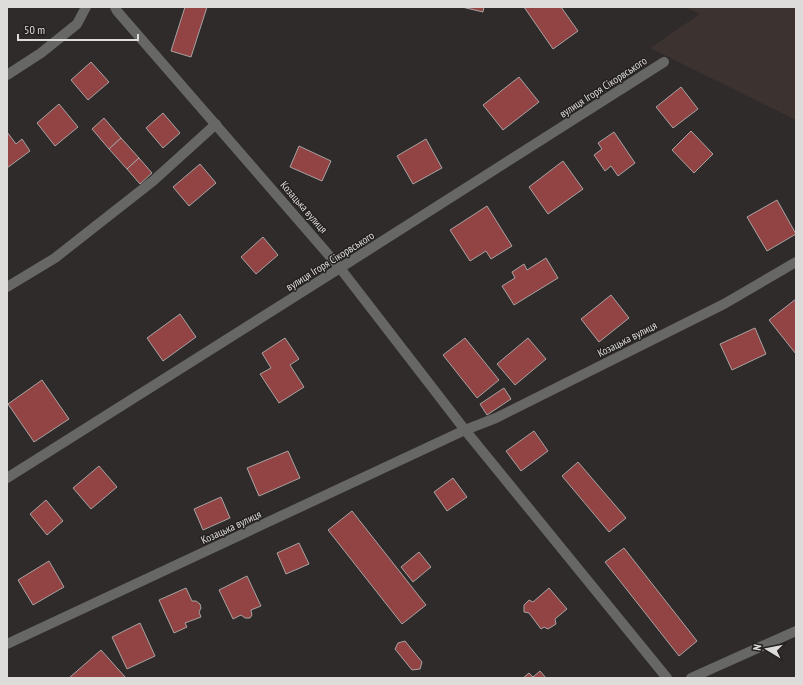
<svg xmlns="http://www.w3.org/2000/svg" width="803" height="685" font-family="'PT Sans Narrow',sans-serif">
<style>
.built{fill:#3c3330}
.building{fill:#924343;stroke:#a8a4a3}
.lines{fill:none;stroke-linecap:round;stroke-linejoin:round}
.minor{stroke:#676866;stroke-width:10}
.labels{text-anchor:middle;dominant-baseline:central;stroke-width:3;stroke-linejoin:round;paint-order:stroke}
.street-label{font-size:11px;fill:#dedcdb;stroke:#242120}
</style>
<rect width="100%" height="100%" fill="#2e2b2a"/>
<path class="built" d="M685,7H796V120L650,48L700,14Z"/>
<g class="building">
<path d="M185,7H207L191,57L171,51Z"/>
<path d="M462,7H484L483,12Z"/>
<path d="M524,7H561L578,31L553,49Z"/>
<path d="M91,62L109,82L88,100L71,80Z"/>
<path d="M519,77L539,102L503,130L483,105Z"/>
<path d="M681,87L698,109L673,128L656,107Z"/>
<path d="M59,104L78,127L55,146L37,123Z"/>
<path d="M163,113L180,133L163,148L146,128Z"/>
<path d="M104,118L121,138L109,149L92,129Z"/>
<path d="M691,131L713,154L694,173L672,150Z"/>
<path d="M7,132L16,144L22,139L30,151L7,168Z"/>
<path d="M614,132L635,163L618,176L611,166L605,171L594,155L602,149L598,143Z"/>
<path d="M121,138L139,158L127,169L109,149Z"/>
<path d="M426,139L442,168L413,184L397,156Z"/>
<path d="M299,146L331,161L322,181L290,167Z"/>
<path d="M139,158L152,173L140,184L127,169Z"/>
<path d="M563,161L583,189L548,214L529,187Z"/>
<path d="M200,164L216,183L189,206L173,187Z"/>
<path d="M777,200L796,234L767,251L747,217Z"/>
<path d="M487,206L512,246L491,259L486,251L470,261L450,230Z"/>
<path d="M263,237L278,255L256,274L241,257Z"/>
<path d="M546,258L558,278L514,305L502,286L515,278L512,272L524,264L527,270Z"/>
<path d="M611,295L629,318L599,342L581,319Z"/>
<path d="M796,299V354L769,320Z"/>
<path d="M180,314L196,337L163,361L147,338Z"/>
<path d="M755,328L766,354L732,370L720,344Z"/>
<path d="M285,338L299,359L290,365L304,387L279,403L260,374L271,368L262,353Z"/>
<path d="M465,338L499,380L477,398L443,355Z"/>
<path d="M528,338L546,359L515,385L497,364Z"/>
<path d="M42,380L69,419L34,442L8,404Z"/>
<path d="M504,388L511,399L487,415L480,404Z"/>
<path d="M534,431L548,451L521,471L506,451Z"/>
<path d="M288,451L300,478L259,496L247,468Z"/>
<path d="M578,462L626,518L609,532L562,476Z"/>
<path d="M99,466L117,487L91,509L73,488Z"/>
<path d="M453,478L467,497L447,511L434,492Z"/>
<path d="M221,497L230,518L203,530L194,509Z"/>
<path d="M46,500L63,521L47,535L30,514Z"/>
<path d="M352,511L426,605L402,624L328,530Z"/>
<path d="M299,543L309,564L286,574L277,553Z"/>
<path d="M624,548L697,641L679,656L605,562Z"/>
<path d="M419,552L431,567L413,582L401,567Z"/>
<path d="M49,561L64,587L33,605L18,580Z"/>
<path d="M247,576L261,606L251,610L252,615L250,618H245L241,615L233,619L219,590Z"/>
<path d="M186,588L192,601H196L200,604L201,608L199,612L201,617L185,623L187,627L174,633L159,600Z"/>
<path d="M549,588L567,609L555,619L556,624L548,629L544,627L541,629L529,613L524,612V605L529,600L533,602Z"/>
<path d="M140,623L155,656L127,669L112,637Z"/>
<path d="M405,641L422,662L420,669L412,670L395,649L398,643Z"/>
<path d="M101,650L126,678H69Z"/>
<path d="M540,671L546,678H523L529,673L533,677Z"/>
</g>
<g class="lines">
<g class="minor">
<path d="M115,7L117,11L340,268L465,430L667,678"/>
<path d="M7,75L41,53L77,24L86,7"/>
<path d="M7,287L55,258L153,181L216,124"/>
<path d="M7,478L340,268L664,62"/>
<path d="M7,644L465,430L496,418L724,304L796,262"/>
<path d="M691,678L796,631"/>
</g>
</g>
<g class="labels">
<g class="street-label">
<text transform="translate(603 87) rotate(-33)">вулиця Ігоря Сікорвського</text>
<text transform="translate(304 207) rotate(49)">Козацька вулиця</text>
<text transform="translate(330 261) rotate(-32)">вулиця Ігоря Сікорвського</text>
<text transform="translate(627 339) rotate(-27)">Козацька вулиця</text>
<text transform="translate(231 527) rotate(-25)">Козацька вулиця</text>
</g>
</g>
<rect width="803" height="685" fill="none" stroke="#dedcdb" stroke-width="16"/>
<g transform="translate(767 649) rotate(280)" stroke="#242120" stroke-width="3" paint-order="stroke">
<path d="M0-3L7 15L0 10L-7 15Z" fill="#dedcdb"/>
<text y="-6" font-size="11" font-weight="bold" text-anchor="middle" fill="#dedcdb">N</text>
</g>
<path d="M18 34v6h120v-6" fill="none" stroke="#dedcdb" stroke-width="2"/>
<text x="24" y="34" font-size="12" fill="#dedcdb" stroke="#242120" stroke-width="3" paint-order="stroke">50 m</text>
</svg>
